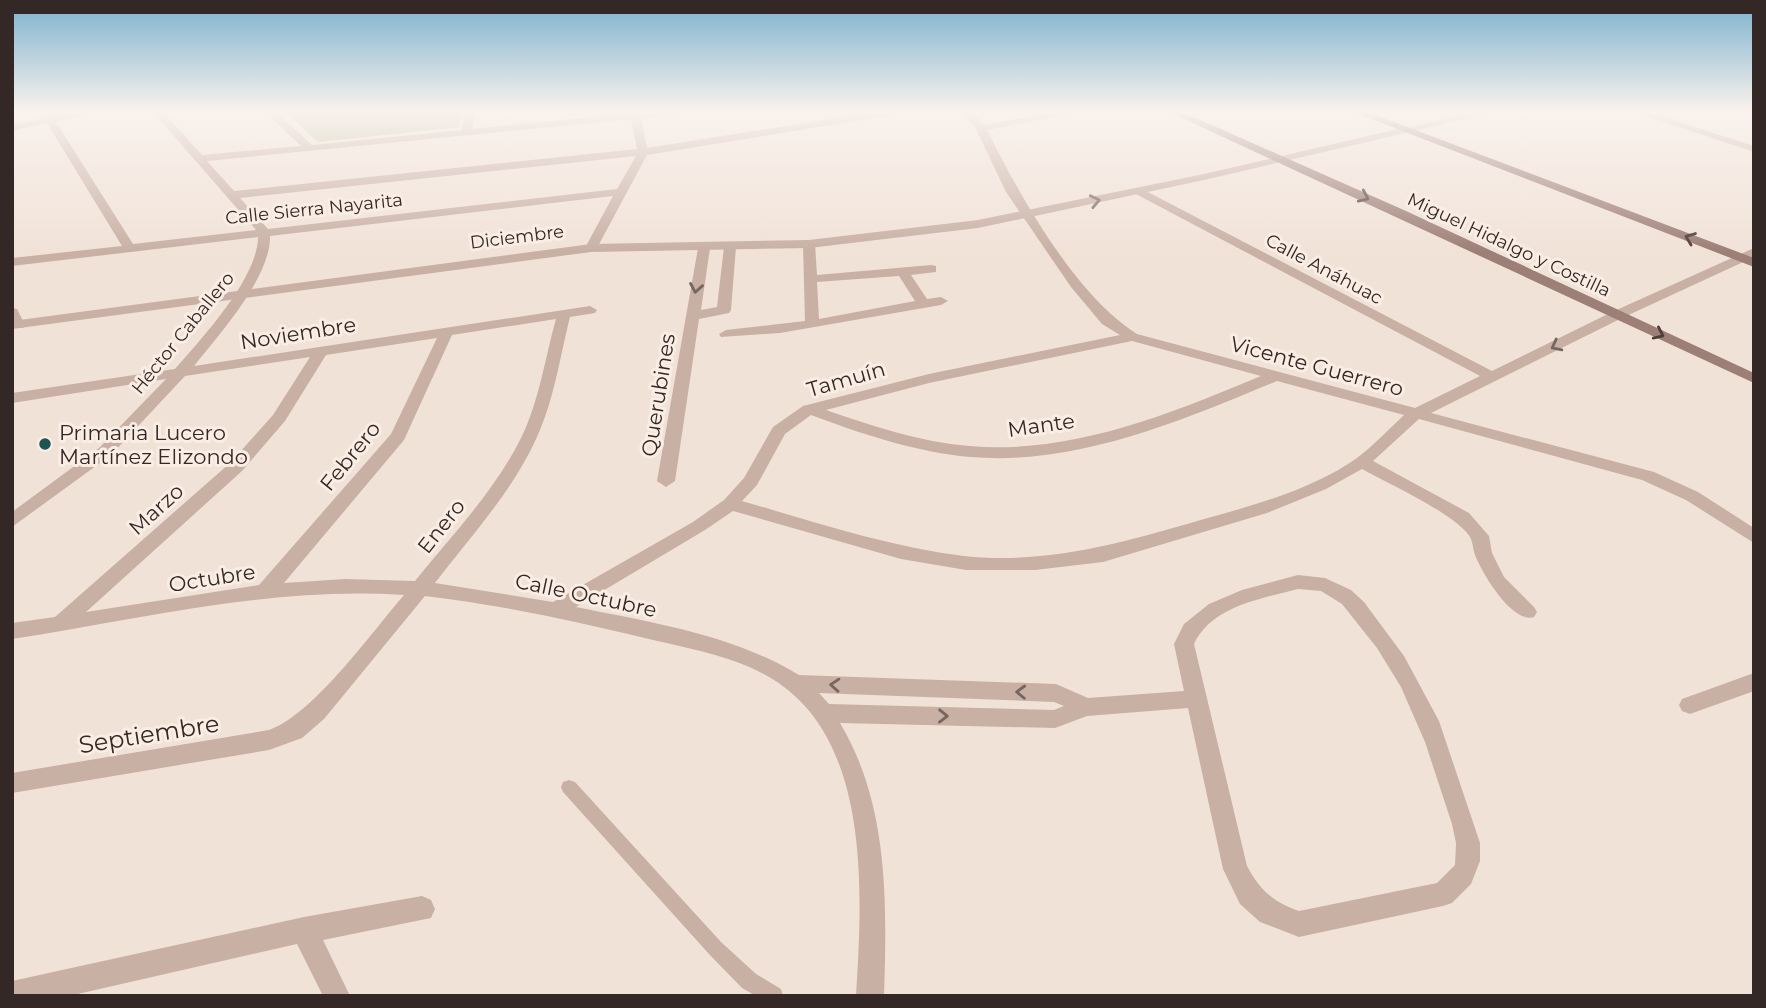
<svg xmlns="http://www.w3.org/2000/svg" width="1766" height="1008" font-family="Montserrat,sans-serif">
<style>
.green{fill:#b8bf99}
.lines{fill:none;stroke-linecap:round;stroke-linejoin:round}
.service{fill:#c8b0a5;fill-rule:evenodd}
.minor{fill:#c8b0a5;fill-rule:evenodd}
.tertiary{fill:#c8b0a5;fill-rule:evenodd}
.secondary{fill:#9c7f76;fill-rule:evenodd}
.oneway{stroke:#4e3e3a}
.oneway2{stroke:#77655f}
.poi-dot{fill:#1c5551;stroke:#f9ede4;stroke-width:2.5}
.labels{text-anchor:middle;dominant-baseline:central;stroke-width:6;stroke-linejoin:round;paint-order:stroke}
.far-street-label{font-size:18px;fill:#342826;stroke:#f9ede4}
.street-label{font-size:21px;fill:#342826;stroke:#f9ede4}
.poi-label{font-size:21px;fill:#342826;stroke:#f9ede4;text-anchor:start}
.near-street-label{font-size:24px;fill:#342826;stroke:#f9ede4}
</style>
<rect width="100%" height="100%" fill="#f1e2d8"/>
<path class="green" d="M285,111H461L459,127L318,142Z"/>
<g class="lines">
<path class="service" d="M569,780L575,782L721,942L756,974L781,989L783,996H756L742,988L709,954L563,792L561,787L563,782Z"/>
<g class="minor">
<path d="M49,111H59L57,115L96,111L56,122L133,244L256,230L152,111H162L202,155L301,146L264,111H275L312,145L462,130L465,111H475L472,129L653,111H686L681,114L641,118L647,148L881,111H904L899,114L647,155L597,248L591,252L585,248L613,196L270,236C271,277 219,335 194,366L590,306L597,310L595,313L570,317C560,357 554,400 537,437C513,491 470,537 435,583L553,602L693,522L724,500L744,478L773,427L803,406L929,374L1120,335L1102,324L1071,287L1006,192L976,129L961,111H971L983,125L1065,111H1087L987,130C1020,196 1074,294 1137,334L1415,408L1480,376L1134,193V189H1142L1492,371L1612,312L1754,248V257L1622,318L1431,413L1654,472L1698,492L1754,528V543L1686,500L1642,480L1419,419L1373,461L1469,513L1489,536L1492,553L1504,577L1534,607L1537,612L1534,617C1512,624 1482,573 1475,555C1473,550 1473,544 1471,539C1462,517 1385,482 1362,469L1326,489L1267,513L1103,562L1035,570H966L901,559L733,511L705,530L576,607C650,622 734,635 799,675L1056,684L1088,698L1184,691L1174,644L1184,624L1209,604L1242,590L1298,575L1325,578L1351,590L1364,602L1404,656L1439,721L1480,843V861L1471,884L1452,903L1443,906L1299,937L1260,922L1240,904L1223,869L1188,708L1087,716L1055,728L840,723C889,805 887,903 884,996H856C862,899 871,752 784,687C746,658 695,650 649,639C575,621 501,605 425,596L324,719L302,738L269,750L12,793V773L269,730C314,714 371,633 404,595C272,586 141,619 12,639V623L55,617L230,463L273,415L310,357L185,376L111,455L12,527V512L99,448L166,379L12,403V393L175,369C202,338 258,278 258,237L12,266V258L122,246L47,123L12,131V125L46,118ZM631,119L637,149L234,191L207,161ZM636,156L617,189L268,229L240,198ZM556,319C545,358 539,402 521,438C495,491 451,536 415,581L345,579L284,583L404,440L452,335ZM437,338L391,434L259,585L86,612L242,471L285,421L326,355ZM1132,341L1261,376C1170,414 1070,455 969,446C920,442 872,426 826,410L929,383ZM1277,381L1404,415C1389,429 1373,446 1357,458C1313,489 1255,505 1204,519C1126,542 1047,565 964,556C889,547 815,522 742,501L757,485L785,434L811,415C862,434 915,452 970,457C1076,466 1181,421 1277,381ZM1298,589L1321,591L1342,604L1377,648L1401,687L1425,742L1452,824L1456,843L1455,865L1437,883L1299,911C1273,902 1260,890 1247,866L1194,644C1212,606 1261,599 1298,589ZM819,693L1054,702L1064,706L1054,710L829,704Z"/>
<path d="M1478,111H1496L1406,133L1401,130Z"/>
<path d="M1630,111H1645L1754,146V152Z"/>
<path d="M809,240L815,244L817,275L931,265L936,266V272L911,275L927,299L941,297L948,301L941,305L780,333L721,337L719,334L726,330L805,321L803,244ZM899,276L915,301L819,319L817,282Z"/>
<path d="M704,244L710,248L701,310L717,307L724,247L730,243L736,247L731,310L729,313L699,319L675,481L666,487L657,481L698,248Z"/>
<path d="M12,308L17,309L25,325L23,328L12,327Z"/>
<path d="M1754,673V691L1690,714L1682,711L1679,705L1682,699Z"/>
<path d="M422,896L431,900L435,909L431,918L323,940L350,996H323L297,944L69,996H12V981L304,917Z"/>
</g>
<path class="tertiary" d="M1406,127L1411,130L1410,132L1204,180L978,228L809,248L591,252L12,329V321L591,244L809,240L978,220L1204,174Z"/>
<g class="secondary">
<path d="M1167,111H1180L1406,211L1754,373V383Z"/>
<path d="M1351,111H1365L1754,258V267Z"/>
</g>
</g>
<defs><path id="oneway-chevron" d="M-2-3.5L2.5 0L-2 3.5" fill="none" stroke-width="1.6" stroke-linecap="round" stroke-linejoin="round" transform="scale(1.75)"/></defs>
<g class="oneway">
<use href="#oneway-chevron" transform="translate(1364 197) rotate(24)"/>
<use href="#oneway-chevron" transform="translate(1690 238) rotate(-159)"/>
<use href="#oneway-chevron" transform="translate(1659 334) rotate(25)"/>
</g>
<g class="oneway2">
<use href="#oneway-chevron" transform="translate(1095 201) rotate(-12)"/>
<use href="#oneway-chevron" transform="translate(696 288) rotate(100)"/>
<use href="#oneway-chevron" transform="translate(1556 346) rotate(153)"/>
<use href="#oneway-chevron" transform="translate(835 685) rotate(-176)"/>
<use href="#oneway-chevron" transform="translate(1021 692) rotate(-178)"/>
<use href="#oneway-chevron" transform="translate(943 716) rotate(1)"/>
</g>
<linearGradient id="sky" x2="0" y2="1"><stop stop-color="#7bb1ce"/><stop offset="0.44" stop-color="#f9f2ed"/><stop offset="1" stop-color="#f9f2ed" stop-opacity="0"/></linearGradient>
<rect width="1766" height="252" fill="url(#sky)"/>
<circle class="poi-dot" cx="45" cy="444" r="7"/>
<g class="labels">
<g class="far-street-label">
<text transform="translate(314 209) rotate(-6)">Calle Sierra Nayarita</text>
<text transform="translate(517 237) rotate(-7)">Diciembre</text>
<text transform="translate(1509 245) rotate(25)">Miguel Hidalgo y Costilla</text>
<text transform="translate(1324 269) rotate(28)">Calle Anáhuac</text>
<text transform="translate(183 333) rotate(-51)">Héctor Caballero</text>
</g>
<g class="street-label">
<text transform="translate(298 333) rotate(-9)">Noviembre</text>
<text transform="translate(1317 366) rotate(15)">Vicente Guerrero</text>
<text transform="translate(846 379) rotate(-16)">Tamuín</text>
<text transform="translate(658 395) rotate(-81)">Querubines</text>
<text transform="translate(1041 425) rotate(-8)">Mante</text>
<text transform="translate(350 456) rotate(-51)">Febrero</text>
<text transform="translate(156 509) rotate(-42)">Marzo</text>
<text transform="translate(441 526) rotate(-52)">Enero</text>
<text transform="translate(212 578) rotate(-9)">Octubre</text>
<text transform="translate(586 595) rotate(12)">Calle Octubre</text>
</g>
<g class="poi-label">
<text x="59" y="432">Primaria Lucero<tspan x="59" dy="24">Martínez Elizondo</tspan></text>
</g>
<g class="near-street-label">
<text transform="translate(149 734) rotate(-9)">Septiembre</text>
</g>
</g>
<rect width="1766" height="1008" fill="none" stroke="#342826" stroke-width="28"/>
</svg>
